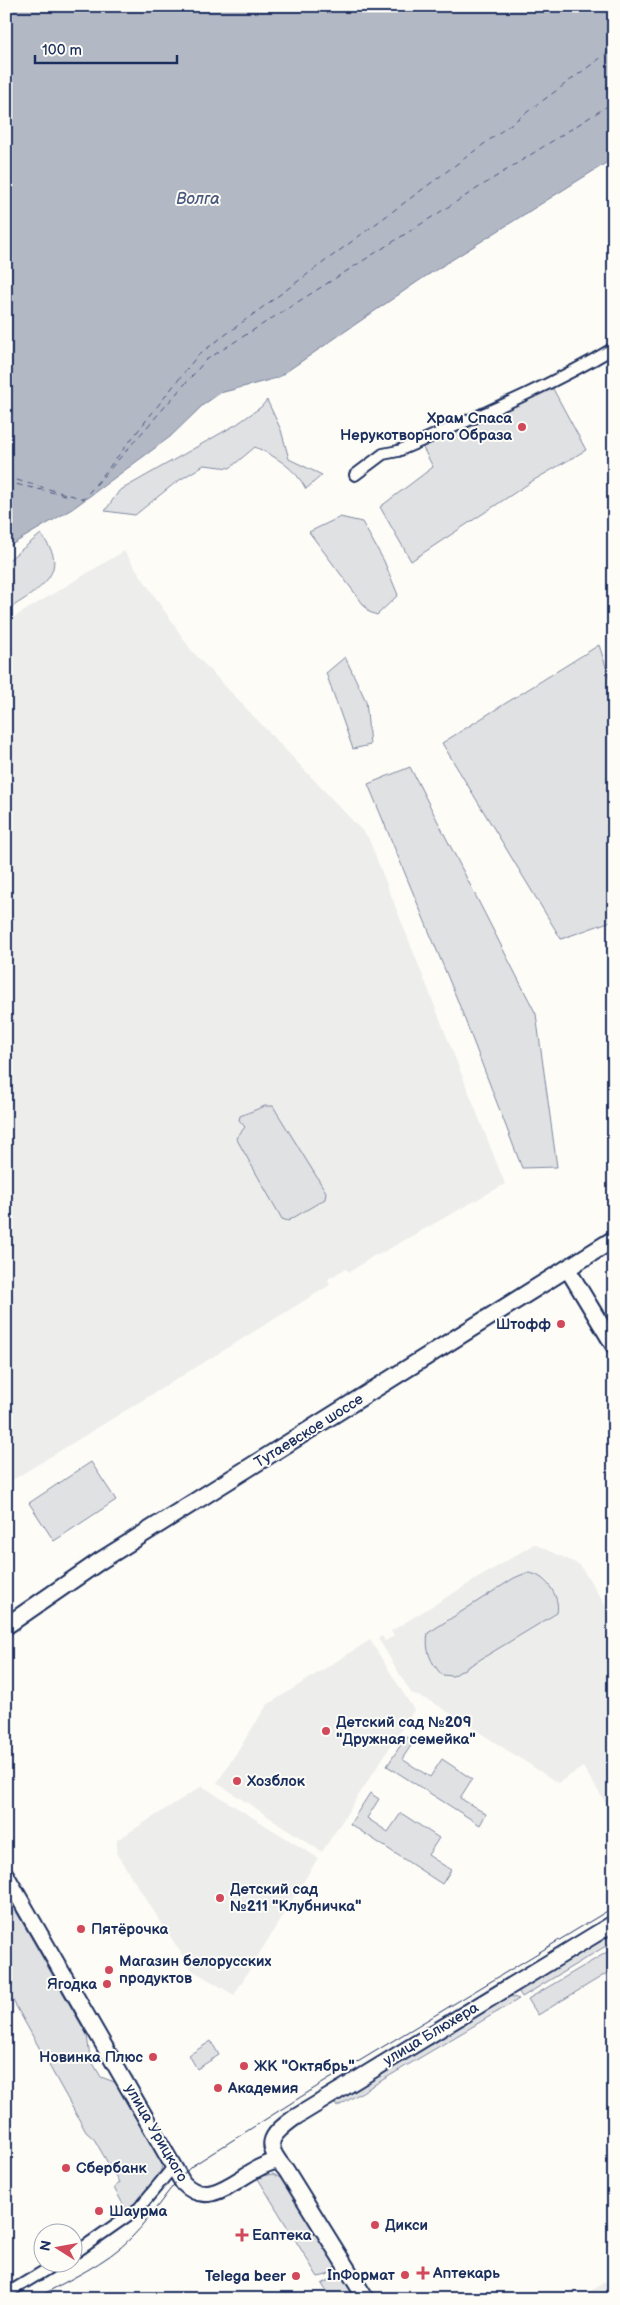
<svg xmlns="http://www.w3.org/2000/svg" width="620" height="2305" font-family="'Balsamiq Sans',sans-serif">
<style>
.built{fill:#edeeec}
.green{fill:#e0e1e3;stroke:#7e88a0}
.water{fill:#b3b8c5;stroke:#76819c}
.lines{fill:none;stroke-linecap:round;stroke-linejoin:round}
.ferry{stroke:#49587d;stroke-width:1;stroke-dasharray:6 5;stroke-linecap:butt}
.street-casing{stroke:#1b2f5e;stroke-width:14}
.secondary-casing{stroke:#1b2f5e;stroke-width:19}
.primary-casing{stroke:#1b2f5e;stroke-width:20}
.street{stroke:#fdfcf7;stroke-width:10}
.secondary{stroke:#fdfcf7;stroke-width:15}
.primary{stroke:#fdfcf7;stroke-width:16}
.tram{stroke:#1b2f5e;stroke-width:1}
.poi-dot{fill:#d1495b;stroke:#fdfcf7;stroke-width:2}
.labels{text-anchor:middle;dominant-baseline:central;stroke-width:4;stroke-linejoin:round;paint-order:stroke}
.poi-label{font-size:15px;font-weight:bold;fill:#1b2f5e;stroke:#fdfcf7;text-anchor:start}
.street-label{font-size:15px;fill:#1b2f5e;stroke:#fdfcf7}
.water-label{font-size:16px;font-style:italic;fill:#49587d;stroke:#fdfcf7}
</style>
<rect width="100%" height="100%" fill="#fdfcf7"/>
<filter id="ink" filterUnits="userSpaceOnUse"><feTurbulence type="fractalNoise" baseFrequency=".02" numOctaves="2"/><feDisplacementMap in="SourceGraphic" scale="10" xChannelSelector="R" yChannelSelector="G"/><feConvolveMatrix kernelMatrix="1 2 1 2 8 2 1 2 1" color-interpolation-filters="sRGB"/></filter>
<g filter="url(#ink)">
<g class="built">
<path d="M124,551L191,650L368,837L505,1184L378,1255H375L350,1272L345,1269L328,1279L330,1285L6,1484V622Z"/>
<path d="M534,1544L580,1565L614,1619V1816L583,1767L558,1783L434,1703L411,1693L378,1638L382,1636L385,1641L394,1636L391,1631Z"/>
<path d="M370,1640L414,1710L322,1852L217,1783L267,1705Z"/>
<path d="M202,1786L318,1858L234,1995L192,1970L116,1853L117,1840Z"/>
<path d="M614,2276V2299H579Z"/>
</g>
<g class="green">
<path d="M552,387L586,450L534,480L411,561L380,507L433,467L422,446L465,426L459,418L505,396L517,399Z"/>
<path d="M267,400L281,430L289,459L322,475L306,489C296,469 275,456 255,447L230,468L204,465L175,483L135,515L105,511L119,491L237,424L261,407Z"/>
<path d="M340,517L362,522L384,561L398,595L377,615L369,612L309,532Z"/>
<path d="M41,534C45,540 51,548 53,555C60,582 24,598 6,611V562Z"/>
<path d="M599,645L614,691V920L561,939L442,743Z"/>
<path d="M345,657L366,701L370,745L353,749L326,673Z"/>
<path d="M410,767L536,1014L557,1167L522,1168L457,999L368,784Z"/>
<path d="M265,1106H273L326,1192L325,1199L288,1221L282,1219L236,1138L245,1127L239,1120L240,1116Z"/>
<path d="M91,1462L116,1500L54,1541L29,1503Z"/>
<path d="M526,1573C544,1572 561,1596 557,1613L453,1676L442,1675C430,1662 425,1650 428,1633L514,1578Z"/>
<path d="M406,1737L414,1741L402,1759L430,1777L442,1759L472,1779L460,1798L486,1814L480,1825L387,1766Z"/>
<path d="M370,1793L379,1799L367,1818L388,1832L401,1813L439,1838L428,1855L451,1870L442,1884L350,1824Z"/>
<path d="M6,1894L87,2035L90,2058L101,2077L117,2083L162,2160C163,2183 142,2197 128,2213L114,2188L119,2182L94,2139L86,2132L6,1988Z"/>
<path d="M614,1928V1941L522,1997L516,1987Z"/>
<path d="M614,1948V1969L538,2015L528,1999Z"/>
<path d="M507,1995L519,1999L337,2107L333,2100Z"/>
<path d="M211,2041L219,2055L197,2069L189,2055Z"/>
<path d="M273,2174L284,2180L335,2261V2268L327,2275L318,2277L316,2274L257,2177Z"/>
<path d="M341,2279L347,2281L357,2299H331L322,2284L329,2280Z"/>
</g>
<path class="water" d="M6,6H614V158L423,278L277,378L220,393L203,405L170,437L72,509L6,548Z"/>
<g class="lines">
<g class="ferry">
<path d="M6,477L84,499L198,355L614,48"/>
<path d="M6,482L69,496"/>
<path d="M96,485L206,360L614,102"/>
</g>
<defs>
<g id="street">
<path d="M355,475L383,454L398,451C471,419 545,389 614,348"/>
<path d="M72,2255L139,2208L173,2167"/>
<path d="M6,2294L59,2262"/>
</g>
<g id="secondary">
<path d="M567,1268L614,1346"/>
<path d="M6,1875L183,2183C213,2214 242,2168 277,2161"/>
<path d="M366,2299L286,2170C264,2145 268,2137 294,2118L614,1923"/>
</g>
<path id="primary" d="M6,1626L100,1561L614,1239"/>
</defs>
<use href="#street" class="street-casing"/>
<use href="#secondary" class="secondary-casing"/>
<use href="#primary" class="primary-casing"/>
<use href="#street" class="street"/>
<use href="#secondary" class="secondary"/>
<use href="#primary" class="primary"/>
<path class="tram" d="M35,2299C67,2280 106,2264 132,2237C154,2215 168,2187 192,2166L318,2086L614,1907"/>
</g>
</g>
<g class="poi-dot">
<circle cx="522" cy="427" r="5"/>
<circle cx="561" cy="1324" r="5"/>
<circle cx="326" cy="1731" r="5"/>
<circle cx="237" cy="1781" r="5"/>
<circle cx="220" cy="1898" r="5"/>
<circle cx="81" cy="1929" r="5"/>
<circle cx="109" cy="1970" r="5"/>
<circle cx="107" cy="1984" r="5"/>
<circle cx="153" cy="2057" r="5"/>
<circle cx="244" cy="2066" r="5"/>
<circle cx="218" cy="2088" r="5"/>
<circle cx="66" cy="2168" r="5"/>
<circle cx="99" cy="2211" r="5"/>
<circle cx="375" cy="2225" r="5"/>
<path d="M239.5 2227.5h5v5h5v5h-5v5h-5v-5h-5v-5h5z"/>
<path d="M420.5 2265.5h5v5h5v5h-5v5h-5v-5h-5v-5h5z"/>
<circle cx="405" cy="2275" r="5"/>
<circle cx="296" cy="2276" r="5"/>
</g>
<g class="labels">
<g class="poi-label">
<text x="512" y="418" text-anchor="end">Храм Спаса<tspan x="512" dy="17">Нерукотворного Образа</tspan></text>
<text x="551" y="1324" text-anchor="end">Штофф</text>
<text x="336" y="1722">Детский сад №209<tspan x="336" dy="17">"Дружная семейка"</tspan></text>
<text x="247" y="1781">Хозблок</text>
<text x="230" y="1889">Детский сад<tspan x="230" dy="17">№211 "Клубничка"</tspan></text>
<text x="91" y="1929">Пятёрочка</text>
<text x="119" y="1961">Магазин белорусских<tspan x="119" dy="17">продуктов</tspan></text>
<text x="97" y="1984" text-anchor="end">Ягодка</text>
<text x="143" y="2057" text-anchor="end">Новинка Плюс</text>
<text x="254" y="2066">ЖК "Октябрь"</text>
<text x="228" y="2088">Академия</text>
<text x="76" y="2168">Сбербанк</text>
<text x="109" y="2211">Шаурма</text>
<text x="385" y="2225">Дикси</text>
<text x="252" y="2235">Еаптека</text>
<text x="433" y="2273">Аптекарь</text>
<text x="395" y="2275" text-anchor="end">InФормат</text>
<text x="286" y="2276" text-anchor="end">Telega beer</text>
</g>
<g class="street-label">
<text transform="translate(309 1431) rotate(-32)">Тутаевское шоссе</text>
<text transform="translate(431 2034) rotate(-31)">улица Блюхера</text>
<text transform="translate(156 2133) rotate(60)">улица Урицкого</text>
</g>
<g class="water-label">
<text x="198" y="199">Волга</text>
</g>
</g>
<rect width="620" height="2305" fill="none" stroke="#fdfcf7" stroke-width="25"/>
<rect x="12" y="12" width="595" height="2280" fill="none" stroke="#1b2f5e" stroke-width="2" filter="url(#ink)"/>
<g transform="translate(58 2248) rotate(281)"><circle r="24" fill="#fdfcf7" stroke="#a3aaba"/>
<path d="M0-4L9 19L0 12L-9 19Z" fill="#d1495b"/>
<text y="-8" font-size="14" font-weight="bold" text-anchor="middle" fill="#1b2f5e">N</text>
</g>
<path d="M35 55v8h142v-8" fill="none" stroke="#1b2f5e" stroke-width="2.5"/>
<text x="42" y="55" font-size="15" fill="#1b2f5e" stroke="#fdfcf7" stroke-width="4" paint-order="stroke">100 m</text>
</svg>
